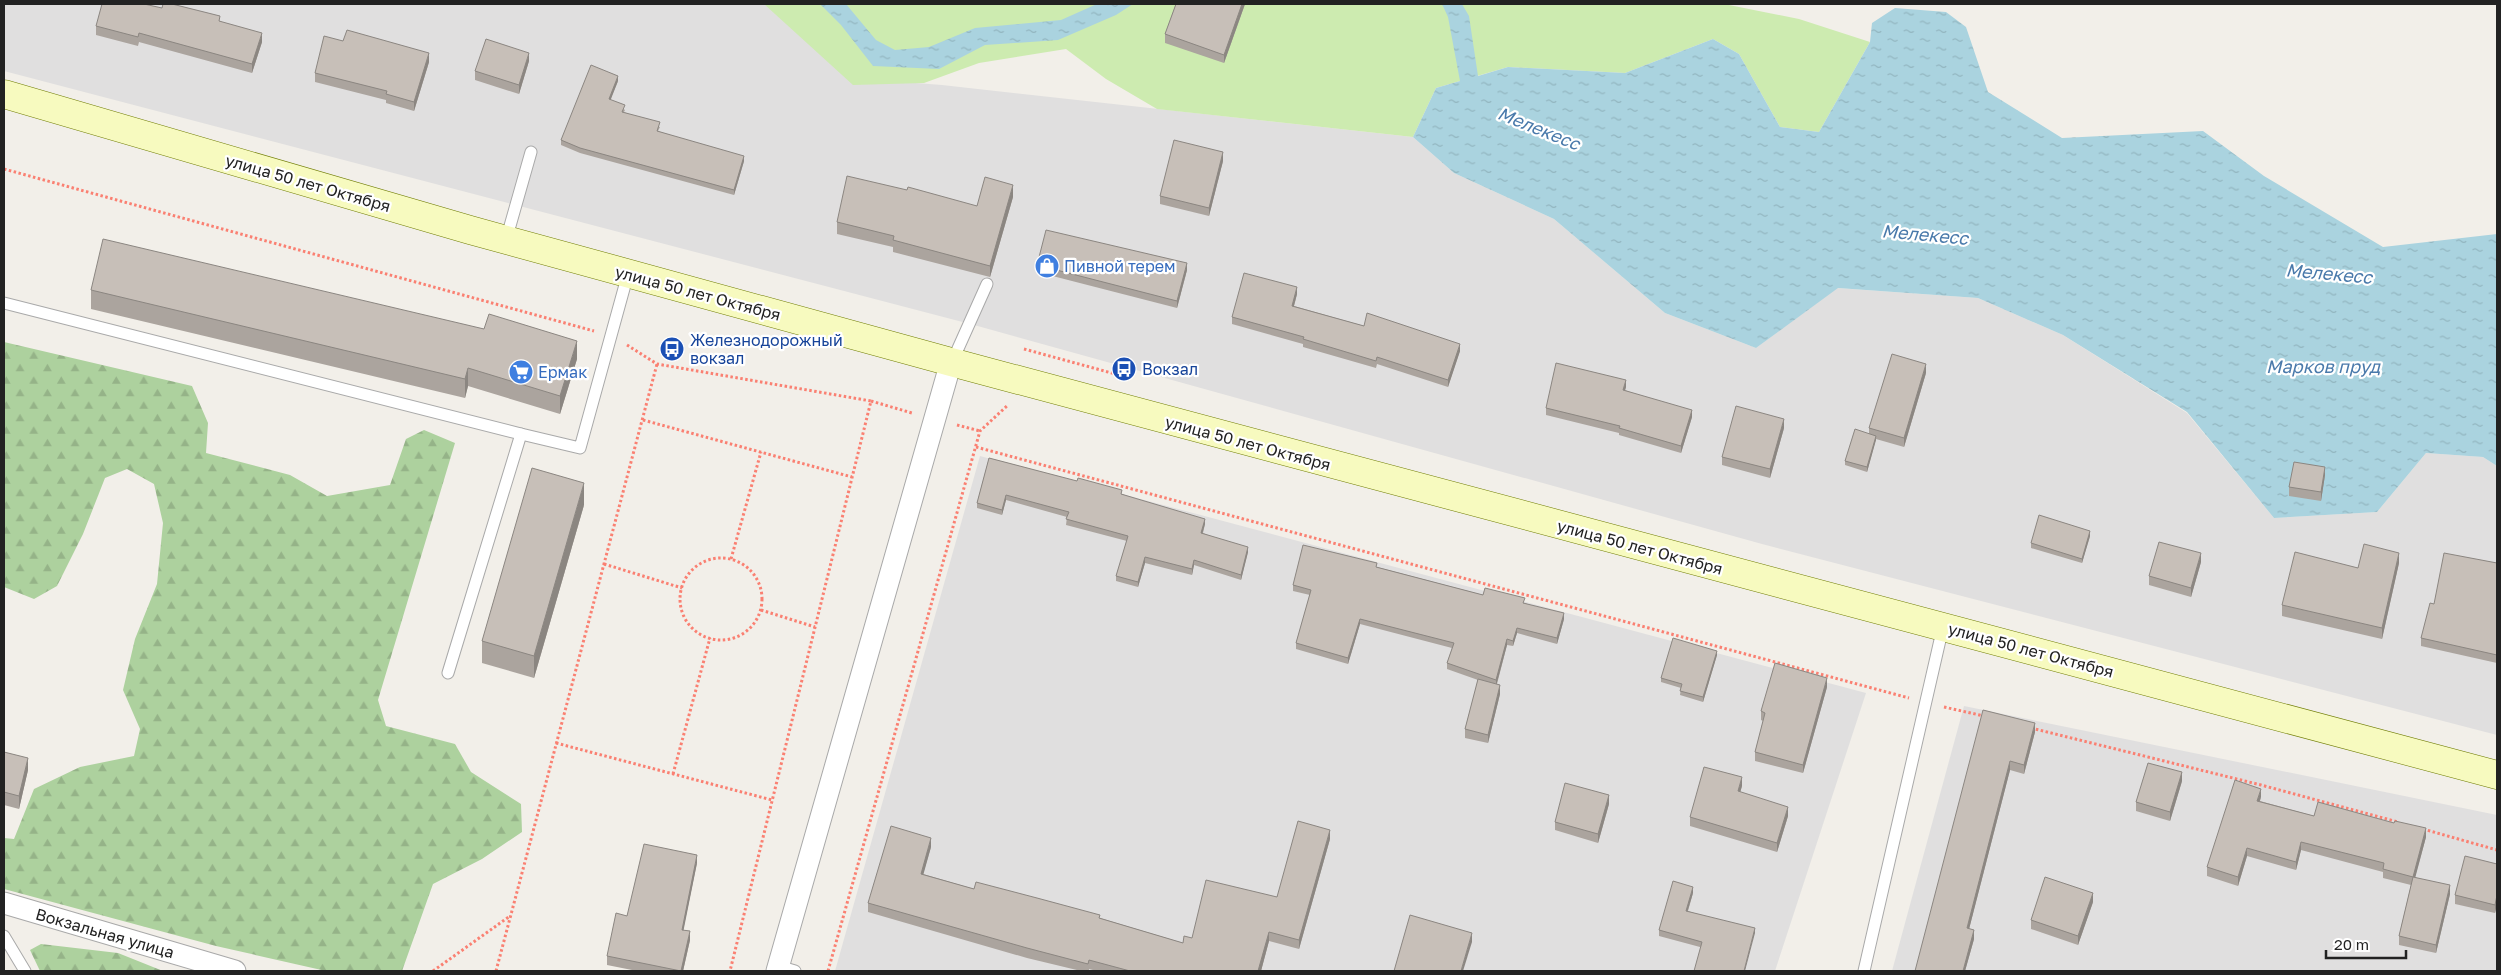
<svg xmlns="http://www.w3.org/2000/svg" width="2501" height="975" font-family="'Golos Text',sans-serif">
<style>
.residential{fill:#e0dfdf}
.grass{fill:#cdebb0}
.forest{fill:url(#forest-firs)}
.water{fill:url(#water-ripples)}
.lines{fill:none;stroke-linecap:round;stroke-linejoin:round}
.lane-casing{stroke:#a9a9a9;stroke-width:13}
.street-casing{stroke:#a9a9a9;stroke-width:23}
.secondary-casing{stroke:#707d05;stroke-width:29}
.path{stroke:#fa8072;stroke-width:3;stroke-dasharray:2.5 2.5;stroke-linecap:butt}
.lane{stroke:#fff;stroke-width:11}
.street{stroke:#fff;stroke-width:21}
.secondary{stroke:#f7fabf;stroke-width:28}
.wall{fill:#aba49e}
.shaded-wall{fill:#8b8681}
.building{fill:#c7bfb8;stroke:#8b8681}
.labels{text-anchor:middle;dominant-baseline:central;stroke-width:4.5;stroke-linejoin:round;paint-order:stroke}
.street-label{font-size:16px;fill:#222;stroke:#fff}
.shop-label{font-size:16px;fill:#366cbe;stroke:#fff;text-anchor:start}
.transit-label{font-size:16px;fill:#164399;stroke:#fff;text-anchor:start}
.water-label{font-size:18px;font-style:italic;fill:#4a7aab;stroke:#fff}
</style>
<defs>
<pattern id="forest-firs" width="22" height="20" patternUnits="userSpaceOnUse" patternTransform="scale(1.25)"><rect width="22" height="20" fill="#add19e"/><path d="M5 1l3.5 6h-7zM16 11l3.5 6h-7z" fill="#95b388"/></pattern>
<pattern id="water-ripples" width="26" height="14" patternUnits="userSpaceOnUse" patternTransform="scale(1.25)"><rect width="26" height="14" fill="#aad3df"/><path d="M2 4q2-2 4 0t4 0M15 11q2-2 4 0t4 0" fill="none" stroke="#92b5bf"/></pattern>
</defs>
<rect width="100%" height="100%" fill="#f2efe9"/>
<g class="residential">
<path d="M4,4H798L864,79L942,85L1413,137L1454,173L1554,219L1665,313L1756,348L1837,288L1978,298L2063,335L2187,413L2274,518L2377,512L2426,453L2483,457L2497,466V735L1762,544L974,325L4,71Z"/>
<path d="M980,456L1866,693L1775,971H835Z"/>
<path d="M1964,706L2497,815V971H1892Z"/>
</g>
<path class="grass" d="M764,4H1724L1799,19L1870,42L1819,132L1780,127L1739,54L1713,39L1625,73L1508,67L1436,88L1413,137L1157,109L1106,79L1066,49L979,63L924,83L853,85Z"/>
<g class="forest">
<path d="M4,342L192,386L208,423L206,453L290,475L327,496L390,485L406,439L424,430L455,443L378,700L386,726L455,744L471,772L521,804L522,832L482,859L433,884L402,971H326L216,946L4,889V838L14,839L34,789L80,767L134,756L140,729L123,690L135,639L157,584L163,523L154,484L127,469L105,478L83,534L57,586L34,599L4,587Z"/>
<path d="M41,944L118,953L163,971H40L30,950Z"/>
</g>
<g class="water">
<path d="M820,4H846L876,40L895,50L929,47L975,28L1061,20L1097,4H1133L1116,15L1058,40L985,45L939,69L873,66L841,25Z"/>
<path d="M1442,4H1462L1469,16L1478,76L1508,67L1625,73L1713,39L1739,54L1780,127L1819,132L1870,42L1872,23L1895,8L1946,12L1966,27L1988,92L2062,138L2203,131L2264,176L2383,247L2497,234V466L2483,457L2426,453L2377,512L2274,518L2187,412L2063,335L1978,298L1838,288L1756,348L1665,313L1554,219L1454,173L1413,137L1436,88L1460,81L1448,17Z"/>
</g>
<g class="lines">
<defs>
<g id="lane">
<path d="M506,240L531,152"/>
<path d="M4,303L521,434L448,673"/>
<path d="M952,362L987,284"/>
<path d="M521,434L580,448L628,274"/>
<path d="M4,936L25,971"/>
<path d="M778,966L795,971"/>
<path d="M1864,971L1943,627"/>
</g>
<g id="street">
<path d="M4,903L235,971"/>
<path d="M777,971L951,362"/>
</g>
<path id="secondary" d="M4,94L470,230L951,362L2497,775"/>
</defs>
<use href="#lane" class="lane-casing"/>
<use href="#street" class="street-casing"/>
<use href="#secondary" class="secondary-casing"/>
<g class="path">
<path d="M4,169L594,331"/>
<path d="M627,345L657,364L871,401L730,971"/>
<path d="M1024,349L1130,378"/>
<path d="M871,401L912,413"/>
<path d="M643,420L852,477"/>
<path d="M957,425L980,431"/>
<path d="M976,447L1909,698"/>
<circle cx="721" cy="599" r="41"/>
<path d="M731,559L761,452"/>
<path d="M604,564L682,588"/>
<path d="M761,610L815,627"/>
<path d="M1944,707L1984,716"/>
<path d="M2031,728L2261,785L2398,822"/>
<path d="M556,743L772,800"/>
<path d="M673,774L710,638"/>
<path d="M2423,829L2497,850"/>
<path d="M433,971L510,916"/>
<path d="M496,971L657,364"/>
<path d="M828,971L980,431L1008,405"/>
</g>
<use href="#lane" class="lane"/>
<use href="#street" class="street"/>
<use href="#secondary" class="secondary"/>
</g>
<g class="wall">
<path d="M1176,4H1245L1224,63L1165,43V34Z"/>
<path d="M162,8L220,21L262,42L252,73L139,42L138,46L96,35V26Z"/>
<path d="M529,61L519,94L475,80V71Z"/>
<path d="M429,62L414,111L386,103V100L315,82V73Z"/>
<path d="M618,81L610,100L625,110L624,112L660,127L658,131L744,161L734,195L580,153L561,145V140Z"/>
<path d="M1223,161L1209,216L1160,204V196Z"/>
<path d="M1013,197L990,277L893,252V247L837,234V222L977,206Z"/>
<path d="M1037,265L1187,270L1177,308L1037,272Z"/>
<path d="M91,290L577,359L560,414L468,386L465,398L91,309Z"/>
<path d="M1297,294L1294,306L1364,326L1460,351L1448,387L1377,364L1376,368L1303,347V344L1232,324V317Z"/>
<path d="M1926,373L1904,447L1876,439L1867,472L1845,465V461L1869,433V428Z"/>
<path d="M1626,387L1625,390L1692,417L1681,453L1619,435V433L1546,415V408Z"/>
<path d="M1784,428L1770,478L1722,465V457Z"/>
<path d="M989,458L1122,494L1205,524L1203,533L1248,552L1241,580L1194,565L1192,575L1145,563L1138,587L1116,581V576L1127,541L1066,525L1067,517L1006,500L1002,515L977,508V503Z"/>
<path d="M2325,475L2321,501L2289,496V487Z"/>
<path d="M584,505L534,678L482,663V641Z"/>
<path d="M2090,536L2082,563L2031,548V543Z"/>
<path d="M2201,562L2191,597L2149,585V576Z"/>
<path d="M2399,563L2382,639L2282,616V605Z"/>
<path d="M2497,563V663L2421,646V638L2434,604Z"/>
<path d="M1377,567L1483,595L1525,603L1564,619L1557,644L1517,633L1513,646L1507,645L1497,684L1500,694L1488,743L1465,738V729L1478,680L1447,669V663L1452,648L1360,624L1348,664L1296,649V643L1310,595L1293,591V585Z"/>
<path d="M1717,655L1703,702L1680,695L1681,688L1661,682V678Z"/>
<path d="M1827,687L1803,773L1755,761V752L1763,721L1761,720V711Z"/>
<path d="M1983,710L2035,732L2024,774L2010,770L1969,929L1974,939L1965,971Z"/>
<path d="M4,752L28,770L19,809L4,805Z"/>
<path d="M2182,781L2170,821L2136,811V802Z"/>
<path d="M1742,786L1740,792L1788,816L1777,852L1690,826V817Z"/>
<path d="M2261,797L2260,801L2314,816L2426,837L2415,877L2450,894L2436,953L2399,945V936L2411,885L2383,878V872L2301,850L2296,870L2247,856L2238,886L2207,876V867Z"/>
<path d="M1609,804L1598,843L1555,830V822Z"/>
<path d="M1330,839L1299,949L1269,941L1261,971H1097L1089,969V971H1081L1027,958L868,912V903L931,847L923,874L974,889L1100,918L1183,943L1277,897Z"/>
<path d="M697,863L683,930L690,940L683,971H637L607,965V956L627,916Z"/>
<path d="M2497,864V904L2495,913L2455,904V895Z"/>
<path d="M1693,893L1688,911L1755,933L1700,947L1659,936V930Z"/>
<path d="M2093,902L2078,945L2031,929V920Z"/>
</g>
<g class="shaded-wall">
<path d="M1242,4H1245L1224,63V55Z"/>
<path d="M262,33V42L252,73V64Z"/>
<path d="M429,53V62L414,111V102Z"/>
<path d="M529,53V61L519,94V85Z"/>
<path d="M618,76V81L609,104V99Z"/>
<path d="M1223,152V161L1209,216V208Z"/>
<path d="M744,156V161L734,195V190Z"/>
<path d="M1013,185V197L990,277V266Z"/>
<path d="M1187,263V270L1177,308V301Z"/>
<path d="M1297,287V294L1292,313V306Z"/>
<path d="M577,341V359L560,414V396Z"/>
<path d="M1460,344V351L1448,387V380Z"/>
<path d="M1926,364V373L1904,447V438Z"/>
<path d="M468,368V386L465,398V379Z"/>
<path d="M1626,380V387L1623,397V390Z"/>
<path d="M1692,410V417L1681,453V446Z"/>
<path d="M1784,419V428L1770,478V469Z"/>
<path d="M1876,436V440L1867,472V467Z"/>
<path d="M2325,467V475L2321,501V492Z"/>
<path d="M584,483V505L534,678V656Z"/>
<path d="M1006,495V500L1002,515V510Z"/>
<path d="M1205,519V524L1201,538V533Z"/>
<path d="M2090,531V536L2082,563V559Z"/>
<path d="M1248,547V552L1241,580V575Z"/>
<path d="M2201,553V562L2191,597V588Z"/>
<path d="M2399,553V563L2382,639V628Z"/>
<path d="M1145,557V563L1138,587V582Z"/>
<path d="M1194,560V565L1192,575V569Z"/>
<path d="M1564,613V619L1557,644V638Z"/>
<path d="M1360,619V624L1348,664V658Z"/>
<path d="M1517,628V633L1513,646V641Z"/>
<path d="M1507,639V645L1496,686V680Z"/>
<path d="M1717,651V655L1703,702V697Z"/>
<path d="M1827,678V687L1803,773V765Z"/>
<path d="M1500,685V694L1488,743V735Z"/>
<path d="M2035,723V732L2024,774V765Z"/>
<path d="M28,758V770L19,809V796Z"/>
<path d="M2010,761V770L1967,937V928Z"/>
<path d="M2182,772V781L2170,821V812Z"/>
<path d="M1742,777V786L1738,800V791Z"/>
<path d="M2261,789V797L2257,809V801Z"/>
<path d="M1609,795V804L1598,843V834Z"/>
<path d="M1788,807V816L1777,852V843Z"/>
<path d="M2426,828V837L2413,886V877Z"/>
<path d="M1330,830V839L1299,949V940Z"/>
<path d="M931,838V847L921,883V874Z"/>
<path d="M2301,842V850L2296,870V862Z"/>
<path d="M2247,848V856L2238,886V877Z"/>
<path d="M697,855V863L682,938V930Z"/>
<path d="M2450,885V894L2436,953V945Z"/>
<path d="M1693,887V893L1686,916V911Z"/>
<path d="M2093,893V902L2078,945V936Z"/>
<path d="M2497,895V904L2495,913V905Z"/>
<path d="M1755,928V933L1745,971H1744Z"/>
<path d="M1974,930V939L1965,971H1963Z"/>
<path d="M690,931V940L683,971H681Z"/>
<path d="M1269,932V941L1261,971H1258Z"/>
<path d="M1472,933V942L1463,971H1461Z"/>
</g>
<g class="building">
<path d="M102,4H144L162,8L163,4H172L220,16L219,21L262,33L252,64L139,33L138,37L96,26Z"/>
<path d="M1176,4H1242L1224,55L1165,34Z"/>
<path d="M347,30L429,53L414,102L386,94L387,91L315,73L324,36L343,41Z"/>
<path d="M486,39L529,53L519,85L475,71Z"/>
<path d="M591,65L618,76L609,99L625,105L622,112L660,122L657,131L744,156L734,190L580,148L561,140Z"/>
<path d="M1174,140L1223,152L1209,208L1160,196Z"/>
<path d="M847,176L907,190L908,187L977,206L985,177L1013,185L990,266L893,240L894,236L837,222Z"/>
<path d="M1046,230L1187,263L1177,301L1037,265Z"/>
<path d="M103,239L484,329L489,314L577,341L560,396L468,368L465,379L91,290Z"/>
<path d="M1244,273L1297,287L1292,306L1364,326L1367,313L1460,344L1448,380L1377,357L1376,361L1303,339L1304,337L1232,317Z"/>
<path d="M1892,354L1926,364L1904,438L1869,428Z"/>
<path d="M1556,363L1626,380L1623,390L1692,410L1681,446L1619,428L1620,426L1546,408Z"/>
<path d="M1736,406L1784,419L1770,469L1722,457Z"/>
<path d="M1855,429L1876,436L1867,467L1845,461Z"/>
<path d="M989,458L1077,481L1078,478L1122,490L1121,494L1205,519L1201,533L1248,547L1241,575L1194,560L1192,569L1145,557L1138,582L1116,576L1128,536L1066,519L1069,512L1006,495L1002,510L977,503Z"/>
<path d="M2294,462L2325,467L2321,492L2289,487Z"/>
<path d="M532,468L584,483L534,656L482,641Z"/>
<path d="M2039,515L2090,531L2082,559L2031,543Z"/>
<path d="M2159,542L2201,553L2191,588L2149,576Z"/>
<path d="M2364,544L2399,553L2382,628L2282,605L2295,552L2358,568Z"/>
<path d="M1303,545L1377,563L1376,567L1483,595L1485,588L1525,598L1523,603L1564,613L1557,638L1517,628L1513,641L1507,639L1496,680L1447,663L1454,643L1360,619L1348,658L1296,643L1311,590L1293,585Z"/>
<path d="M2444,553L2497,563V655L2421,638L2430,603L2434,604Z"/>
<path d="M1673,638L1717,651L1703,697L1680,691L1682,684L1661,678Z"/>
<path d="M1775,663L1827,678L1803,765L1755,752L1765,713L1761,711Z"/>
<path d="M1478,679L1500,685L1488,735L1465,729Z"/>
<path d="M1983,710L2035,723L2024,765L2010,761L1967,928L1974,930L1963,971H1915Z"/>
<path d="M4,752L28,758L19,796L4,792Z"/>
<path d="M2148,763L2182,772L2170,812L2136,802Z"/>
<path d="M1704,767L1742,777L1738,791L1788,807L1777,843L1690,817Z"/>
<path d="M2235,780L2261,789L2257,801L2314,816L2318,802L2394,823L2395,821L2426,828L2413,877L2383,869L2384,863L2301,842L2296,862L2247,848L2238,877L2207,867Z"/>
<path d="M1565,783L1609,795L1598,834L1555,822Z"/>
<path d="M1298,821L1330,830L1299,940L1269,932L1258,971H1130L1089,960L1088,964L1027,948L868,903L891,826L931,838L921,874L974,889L976,882L1037,898L1100,915L1099,918L1183,943L1184,936L1192,938L1206,880L1277,897Z"/>
<path d="M644,844L697,855L682,930L690,931L681,971L607,956L616,913L627,916Z"/>
<path d="M2465,856L2497,864V895L2495,905L2455,895Z"/>
<path d="M2045,877L2093,893L2078,936L2031,920Z"/>
<path d="M2413,877L2450,885L2436,945L2399,936Z"/>
<path d="M1673,881L1693,887L1686,911L1755,928L1744,971H1694L1702,942L1659,930Z"/>
<path d="M1410,915L1472,933L1461,971H1394Z"/>
</g>
<defs>
<symbol id="shop-disc" viewBox="-11 -11 22 22"><circle r="9.5" fill="#3f7fe0" stroke="#fff"/><path d="M-5-2.5h2.3a2.7 3.5 0 0 1 5.4 0H5L5.5 6h-11ZM-1.5-2.5h3a1.5 2.3 0 0 0-3 0Z" fill="#fff"/></symbol>
<symbol id="bus-disc" viewBox="-11 -11 22 22"><circle r="9.5" fill="#1a4fb4" stroke="#fff"/><path d="M-5-6H5V4H4V6H2V4H-2V6H-4V4H-5ZM-3.5-4V0h7V-4ZM-3.5 1.2v1.5H-2V1.2ZM2 1.2v1.5H3.5V1.2Z" fill="#fff"/></symbol>
<symbol id="supermarket-disc" viewBox="-11 -11 22 22"><circle r="9.5" fill="#3f7fe0" stroke="#fff"/><path d="M-6-5.5h2.5l.6 2H6L4.5 2H-2.5L-4.4-4H-6ZM-1.5 3.2a1.3 1.3 0 1 0 .1 0ZM3 3.2a1.3 1.3 0 1 0 .1 0Z" fill="#fff"/></symbol>
</defs>
<g fill-rule="evenodd">
<use href="#shop-disc" x="1033" y="252" width="28" height="28"/>
<use href="#bus-disc" x="658" y="335" width="28" height="28"/>
<use href="#bus-disc" x="1110" y="355" width="28" height="28"/>
<use href="#supermarket-disc" x="507" y="358" width="28" height="28"/>
</g>
<g class="labels">
<g class="street-label">
<text transform="translate(308 183) rotate(16)">улица 50 лет Октября</text>
<text transform="translate(698 293) rotate(15)">улица 50 лет Октября</text>
<text transform="translate(1248 443) rotate(15)">улица 50 лет Октября</text>
<text transform="translate(1640 547) rotate(15)">улица 50 лет Октября</text>
<text transform="translate(2031 650) rotate(15)">улица 50 лет Октября</text>
<text transform="translate(105 933) rotate(16)">Вокзальная улица</text>
</g>
<g class="shop-label">
<text x="1064" y="266">Пивной терем</text>
<text x="538" y="372">Ермак</text>
</g>
<g class="transit-label">
<text x="690" y="340">Железнодорожный<tspan x="690" dy="18">вокзал</tspan></text>
<text x="1142" y="369">Вокзал</text>
</g>
<g class="water-label">
<text transform="translate(1539 128) rotate(22)">Мелекесс</text>
<text transform="translate(1925 234) rotate(5)">Мелекесс</text>
<text transform="translate(2329 273) rotate(5)">Мелекесс</text>
<text x="2323" y="366">Марков пруд</text>
</g>
</g>
<rect width="2501" height="975" fill="none" stroke="#222222" stroke-width="10"/>
<path d="M2326 950v8h80v-8" fill="none" stroke="#222222" stroke-width="2.5"/>
<text x="2334" y="950" font-size="15" fill="#222222" stroke="#ffffff" stroke-width="4" paint-order="stroke">20 m</text>
</svg>
